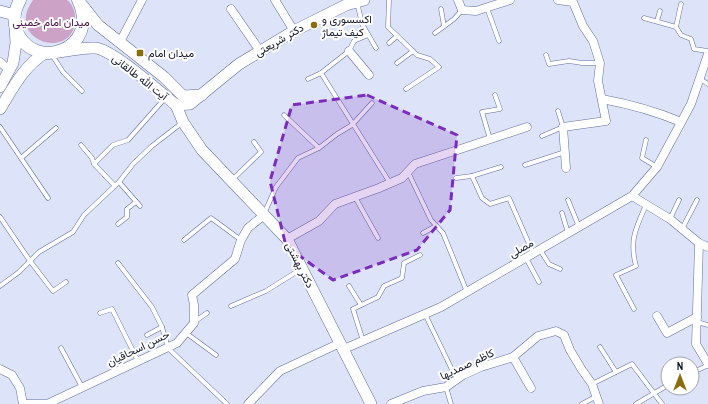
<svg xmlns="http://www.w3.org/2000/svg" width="708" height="404" font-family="'Archivo Narrow',Vazirmatn,sans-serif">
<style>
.green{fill:#cca3c7}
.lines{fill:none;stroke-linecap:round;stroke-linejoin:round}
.lane-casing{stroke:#616f9e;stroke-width:5}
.street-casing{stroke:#616f9e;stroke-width:9}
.secondary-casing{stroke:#616f9e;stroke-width:12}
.primary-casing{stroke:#616f9e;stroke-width:13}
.lane{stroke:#fff;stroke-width:4}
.street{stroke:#fff;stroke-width:8}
.secondary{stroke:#fff;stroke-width:11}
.primary{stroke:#fff;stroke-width:12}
.marked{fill:#7b2cbf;fill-opacity:0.2;stroke:#7b2cbf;stroke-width:3;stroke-dasharray:8 5;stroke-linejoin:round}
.poi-dot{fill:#896d0d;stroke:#fff;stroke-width:1.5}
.labels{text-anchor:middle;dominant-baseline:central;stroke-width:4;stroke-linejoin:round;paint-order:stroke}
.poi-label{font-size:11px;fill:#13182a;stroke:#fff;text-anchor:start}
.park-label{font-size:11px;fill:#470a44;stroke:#fff}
.street-label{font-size:11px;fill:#13182a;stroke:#fff}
</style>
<rect width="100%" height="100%" fill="#dde4f9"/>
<path class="green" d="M33,0H67C74,6 76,14 75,23C70,61 4,40 33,0Z"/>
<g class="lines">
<defs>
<g id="lane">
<path d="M389,0L388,27L417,55L430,59L439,67L406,89"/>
<path d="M357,2L362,24L376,48"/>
<path d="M681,4L676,27L681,35L691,39L694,49L708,51"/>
<path d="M487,8L499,41"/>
<path d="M441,9L444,26"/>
<path d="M644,18L676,27"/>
<path d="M657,21L660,11"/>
<path d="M435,33L454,19L462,10"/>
<path d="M389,43L397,36"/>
<path d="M52,55L63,72L82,91"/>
<path d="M546,55L549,64L569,61L582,63H600"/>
<path d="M397,63L413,51"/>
<path d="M321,73L390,183"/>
<path d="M308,79L321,73L349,51L354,41L368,35"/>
<path d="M700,79L708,84"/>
<path d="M284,115L319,148"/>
<path d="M0,127L48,198"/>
<path d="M542,136L563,127L558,111"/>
<path d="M490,139L482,112L500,109L495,95"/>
<path d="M646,140L642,158L657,167"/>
<path d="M81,145L92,158L94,164L115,186"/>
<path d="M21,158L56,128"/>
<path d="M94,164L113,145L128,140L166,97"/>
<path d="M525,165L565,152"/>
<path d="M408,172L431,220L443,233L467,292"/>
<path d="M472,176L501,167"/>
<path d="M456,178L472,176L482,198L490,204L509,198L533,253"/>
<path d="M232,180L261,152L254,142"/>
<path d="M119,182L140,206"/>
<path d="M355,197L378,238"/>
<path d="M568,200L579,227"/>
<path d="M562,213L568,233"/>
<path d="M264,214L276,187L298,158L319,148L337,134L352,125L372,103"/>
<path d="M0,217L30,261L53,291L66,282"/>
<path d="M670,219L679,200"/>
<path d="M118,224L127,217V209L136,202"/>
<path d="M682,229L697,200"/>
<path d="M423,233L436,226"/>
<path d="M184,240L211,218L241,240"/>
<path d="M540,250L549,264L560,269"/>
<path d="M526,258L539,282"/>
<path d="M118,263L152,307L162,327L168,348L227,404"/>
<path d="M0,286L19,272L39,252L73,232L84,215L119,182L133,164L152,146L183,122"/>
<path d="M349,286L361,305"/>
<path d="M231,306L266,291L301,269"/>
<path d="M634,309L616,275L636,266C629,240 636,228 646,205"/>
<path d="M100,313L112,309L138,361"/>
<path d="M425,314L457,380"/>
<path d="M194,322L207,313"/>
<path d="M697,322L708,325"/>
<path d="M186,333L216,355"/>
<path d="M147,335L162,327"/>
<path d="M363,341L353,309L378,297L384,286L402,278L404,263L420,255"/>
<path d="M600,347L616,372"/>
<path d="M61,348L82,387"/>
<path d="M692,373L708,365"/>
<path d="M592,384L632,364L662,404"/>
<path d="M446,387L451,404"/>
<path d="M582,404L595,397"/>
<path d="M636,404L668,385"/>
</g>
<g id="street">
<path d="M275,0L294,31"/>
<path d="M458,0L462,10L476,11L510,0"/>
<path d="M558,0L573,2L583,26L593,41L600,63L598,81L606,121L563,127L566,168"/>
<path d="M231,9L260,51"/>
<path d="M120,42L142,0"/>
<path d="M349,51L369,75"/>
<path d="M0,62L9,70"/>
<path d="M602,99C629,104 655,111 681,122"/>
<path d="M632,196L670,219L699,243L708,247"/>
<path d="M287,239L319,221L335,204L379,188L402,178L415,164L527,127"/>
<path d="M699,243L696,344L708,364"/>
<path d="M657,316L667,333L697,317"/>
<path d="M344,349L441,307L632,196L657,167L691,104L708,54"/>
<path d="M513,357L531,388"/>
<path d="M0,369L12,375L20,388L23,404"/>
<path d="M23,404H47L177,343L194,323V305L192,295L235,259L241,240L248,228L264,215"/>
<path d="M248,404L280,371L340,343"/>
<path d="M391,404L423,391L446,387L463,375L481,367L513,357L538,336L556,331L564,335L570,350L582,370L592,384L599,404"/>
</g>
<g id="secondary">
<path d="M79,1L98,25L164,77L183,96L202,95"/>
<path d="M0,11L15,15"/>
<path d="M58,52C70,51 83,47 95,48C111,48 161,93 176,105L190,104L239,64L294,31L346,5L364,0"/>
<path d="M0,87L13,63L16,43L15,25"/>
<path d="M176,105L183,122L202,150L287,239L371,404"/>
<path d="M0,109C13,88 23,67 45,53"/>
</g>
<path id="primary" d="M20,0C15,9 13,20 16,29C32,74 102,50 78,0"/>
</defs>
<use href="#lane" class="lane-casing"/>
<use href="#street" class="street-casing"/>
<use href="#secondary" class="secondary-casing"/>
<use href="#primary" class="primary-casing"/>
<use href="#lane" class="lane"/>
<use href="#street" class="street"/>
<use href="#secondary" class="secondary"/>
<use href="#primary" class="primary"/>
</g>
<path class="marked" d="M367,95L457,135L450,210L417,250L333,280L286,246L270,181L292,105Z"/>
<g class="poi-dot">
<circle cx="314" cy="25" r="4"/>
<rect x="136" y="49" width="8" height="8" rx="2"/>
</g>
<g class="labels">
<g class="poi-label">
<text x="322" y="19">اکسسوری و<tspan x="322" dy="13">کیف تیماژ</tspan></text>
<text x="148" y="53">میدان امام</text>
</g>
<g class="park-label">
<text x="51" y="22">میدان امام خمینی</text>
</g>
<g class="street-label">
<text transform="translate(279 40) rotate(-30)">دکتر شریعتی</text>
<text transform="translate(140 77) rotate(38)">آیت الله طالقانی</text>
<text transform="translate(521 248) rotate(-30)">مصلی</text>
<text transform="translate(300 265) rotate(63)">دکتر بهشتی</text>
<text transform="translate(138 348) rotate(-26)">حسن اسحاقیان</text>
<text transform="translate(467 364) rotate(-25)">کاظم صمدیها</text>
</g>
</g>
<g transform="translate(680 376)"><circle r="19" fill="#ffffff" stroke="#a1a3aa"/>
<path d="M0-3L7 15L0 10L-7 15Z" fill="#896d0d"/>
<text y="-6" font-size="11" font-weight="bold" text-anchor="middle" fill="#13182a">N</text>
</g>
</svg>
